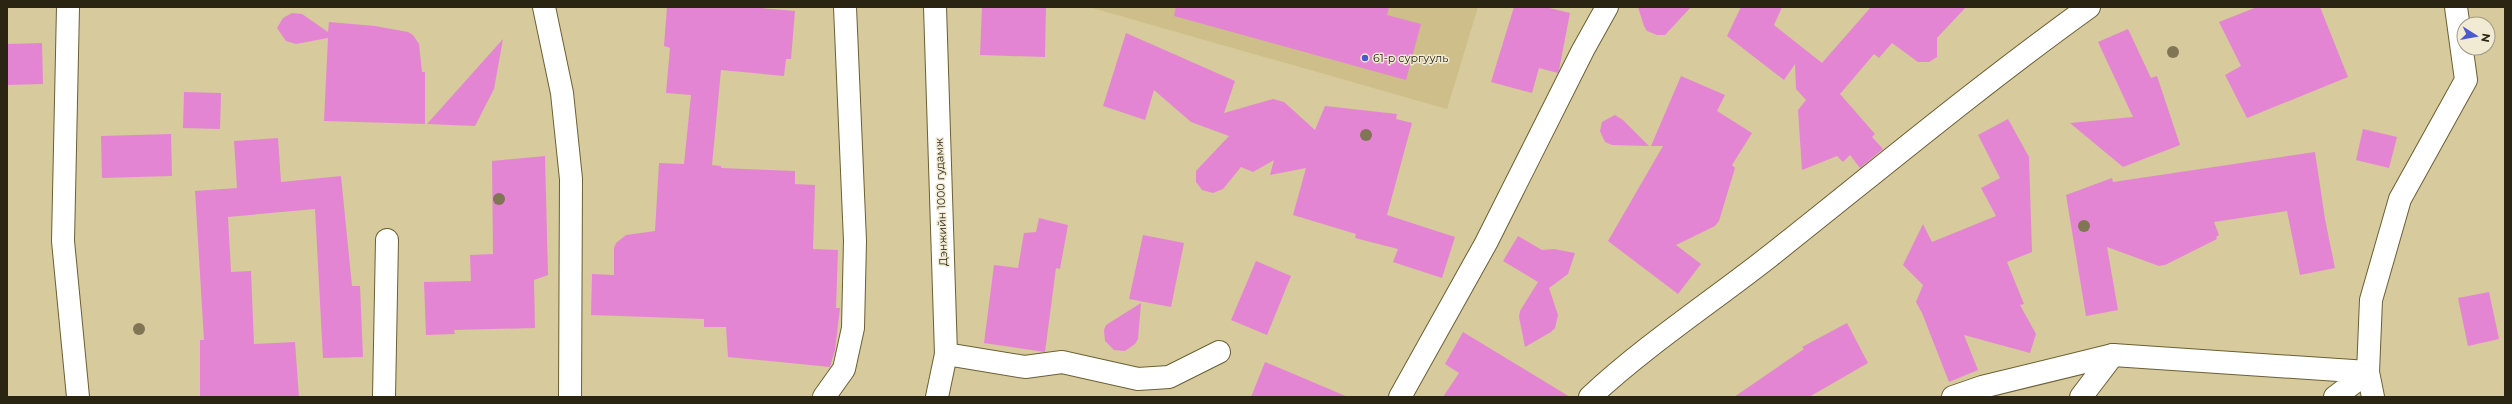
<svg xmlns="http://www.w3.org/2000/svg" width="2512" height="404" font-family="Montserrat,sans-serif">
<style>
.built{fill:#cebe89}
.building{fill:#e485d4}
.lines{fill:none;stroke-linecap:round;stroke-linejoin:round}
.minor-casing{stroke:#6c5f35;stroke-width:24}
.minor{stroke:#fff;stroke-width:22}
.tree{fill:#807656}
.poi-dot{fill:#4c58cd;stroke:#f1ebd4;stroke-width:1.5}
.labels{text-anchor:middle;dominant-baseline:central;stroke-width:3;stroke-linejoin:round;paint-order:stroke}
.poi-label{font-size:11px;fill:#2a2513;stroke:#f1ebd4;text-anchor:start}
.street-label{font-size:11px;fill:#2a2513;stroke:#f1ebd4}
</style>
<rect width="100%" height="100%" fill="#d7ca9c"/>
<path class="built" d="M1089,7H1478L1447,109Z"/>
<g class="building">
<path d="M667,7H749L795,11L791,59H786L784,76L721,70L712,165L721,166V168L795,171V184L815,185L813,249L838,250L836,308H840L835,350L830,367L728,357L726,327H704V319L591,315L592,274L614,275V248L616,243L626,235L655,231L659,163L684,164L691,95L666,93L670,48L664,46Z"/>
<path d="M982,7H1046L1045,57L980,55Z"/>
<path d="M1176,7H1389L1387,15L1421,24L1406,80L1174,16Z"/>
<path d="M1514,7H1545L1570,13L1559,70L1558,73L1539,68L1532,93L1491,82Z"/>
<path d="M1638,7H1691L1665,35H1657L1647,31L1644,26Z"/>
<path d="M1741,7H1782L1774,25L1822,63L1871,7H1966L1937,38V57L1929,62H1918L1892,43L1879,58L1874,54L1840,94L1875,134L1872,137L1883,149L1860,168L1850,155L1843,162L1837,156L1802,170L1798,110L1806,100L1796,89L1795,64L1784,80L1727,36Z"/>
<path d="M2257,7H2320L2348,77L2247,118L2225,75L2241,66L2219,22Z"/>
<path d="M292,13L302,14L328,32L329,22L375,26L408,32L413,35L419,44L422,72H425V124L324,121L328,38L296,44L286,41L277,28L283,18Z"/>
<path d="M2128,29L2151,78L2157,76L2180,145L2123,167L2070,123L2133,117L2098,42Z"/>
<path d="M1126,33L1235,81L1224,113L1273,99L1284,102L1315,130L1325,106L1397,114L1396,119L1412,123L1387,215L1455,237L1442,278L1393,262L1398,249L1355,238L1356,234L1293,215L1306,168L1270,175L1274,160L1253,172L1241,167L1223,189L1213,193L1202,190L1196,182V171L1229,136L1191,122L1154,90L1145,120L1103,106Z"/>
<path d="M503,39L494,89L475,126L427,124Z"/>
<path d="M42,43L43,84L7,85V44Z"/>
<path d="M1681,76L1725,95L1717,111L1752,133L1732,165L1735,168L1719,221L1715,226L1676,245L1701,264L1678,294L1608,241L1663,146H1651Z"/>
<path d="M184,92L221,93L220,129L183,128Z"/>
<path d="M1615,115L1623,120L1649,146L1612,145L1605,142L1600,131L1602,122Z"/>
<path d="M2008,119L2029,157L2032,252L2007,262L2024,304L2020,305L2036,334L2030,353L1964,335L1978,370L1949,382L1922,313L1916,302L1923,285L1903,265L1923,224L1932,242L1996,216L1981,188L2000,178L1978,135Z"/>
<path d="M2363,129L2397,137L2389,168L2356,160Z"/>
<path d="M171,134L172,176L102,178L101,136Z"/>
<path d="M278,138L281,182L341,176L352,286H360L363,357L323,358L315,209L228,217L231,272L251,271L254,344L295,342L299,397L200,396V340H204L195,191L237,188L234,141Z"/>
<path d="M2315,152L2325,219L2335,268L2300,275L2287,211L2214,222L2219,235L2216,237L2217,239L2165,265L2159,266L2107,247L2118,310L2086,316L2066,195L2112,178L2113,182Z"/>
<path d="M545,156L548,275L534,280L535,328L454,330L455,334L426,335L424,282L471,281L470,255L493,254L492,161Z"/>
<path d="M1039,218L1068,225L1060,269L1056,268L1045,352L984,343L994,265L1018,268L1024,233L1036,232Z"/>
<path d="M1143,235L1184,243L1171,307L1129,299Z"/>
<path d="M1518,236L1542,250L1554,249L1575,253L1568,274L1549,288L1558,315L1555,328L1551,332L1525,347L1519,317L1520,311L1538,282L1503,261Z"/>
<path d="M1256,261L1291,276L1267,335L1231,320Z"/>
<path d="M2489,292L2499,339L2468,346L2458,298Z"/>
<path d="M1141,303L1138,339L1135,344L1125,351L1114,350L1105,341L1104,330L1106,325Z"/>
<path d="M1847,323L1868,363L1809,397H1734L1804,349L1802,347Z"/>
<path d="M1463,332L1570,397H1443L1459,373L1445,364Z"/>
<path d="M1265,362L1348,397H1251Z"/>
</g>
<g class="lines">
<defs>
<g id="minor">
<path d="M68,7L63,241L78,397"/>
<path d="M544,7L562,93L571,179L570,397"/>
<path d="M935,7L946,354L937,397"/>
<path d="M946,354L1025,367L1062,362L1138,379L1169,377L1219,352"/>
<path d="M384,397L387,240"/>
<path d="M824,397L844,369L853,328L855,241L845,7"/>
<path d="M1400,397L1486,243L1583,50L1607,7"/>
<path d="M1590,397C1646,345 1710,303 1770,256C1876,172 1979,86 2089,7"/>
<path d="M1953,397L1982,387L2113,355L2368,372L2335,397"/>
<path d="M2081,397L2113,355"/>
<path d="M2373,397L2368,372L2371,300L2400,199L2466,80L2456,7"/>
</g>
</defs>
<use href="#minor" class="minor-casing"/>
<use href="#minor" class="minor"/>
</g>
<g class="tree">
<circle cx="2173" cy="52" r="6"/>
<circle cx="1366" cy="135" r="6"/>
<circle cx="499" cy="199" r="6"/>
<circle cx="2084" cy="226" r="6"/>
<circle cx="139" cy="329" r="6"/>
</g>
<circle class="poi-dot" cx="1365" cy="58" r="4"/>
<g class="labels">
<g class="poi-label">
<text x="1373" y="58">61-р сургууль</text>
</g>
<g class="street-label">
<text transform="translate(941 202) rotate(-92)">Дэнжийн 1000 гудамж</text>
</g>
</g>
<rect width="2512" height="404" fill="none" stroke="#2a2513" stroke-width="16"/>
<g transform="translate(2476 36) rotate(101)"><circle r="19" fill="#f1ebd4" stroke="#a19c87"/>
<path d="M0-3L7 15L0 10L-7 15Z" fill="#4c58cd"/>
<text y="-6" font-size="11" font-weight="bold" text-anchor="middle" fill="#2a2513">N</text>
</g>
</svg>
